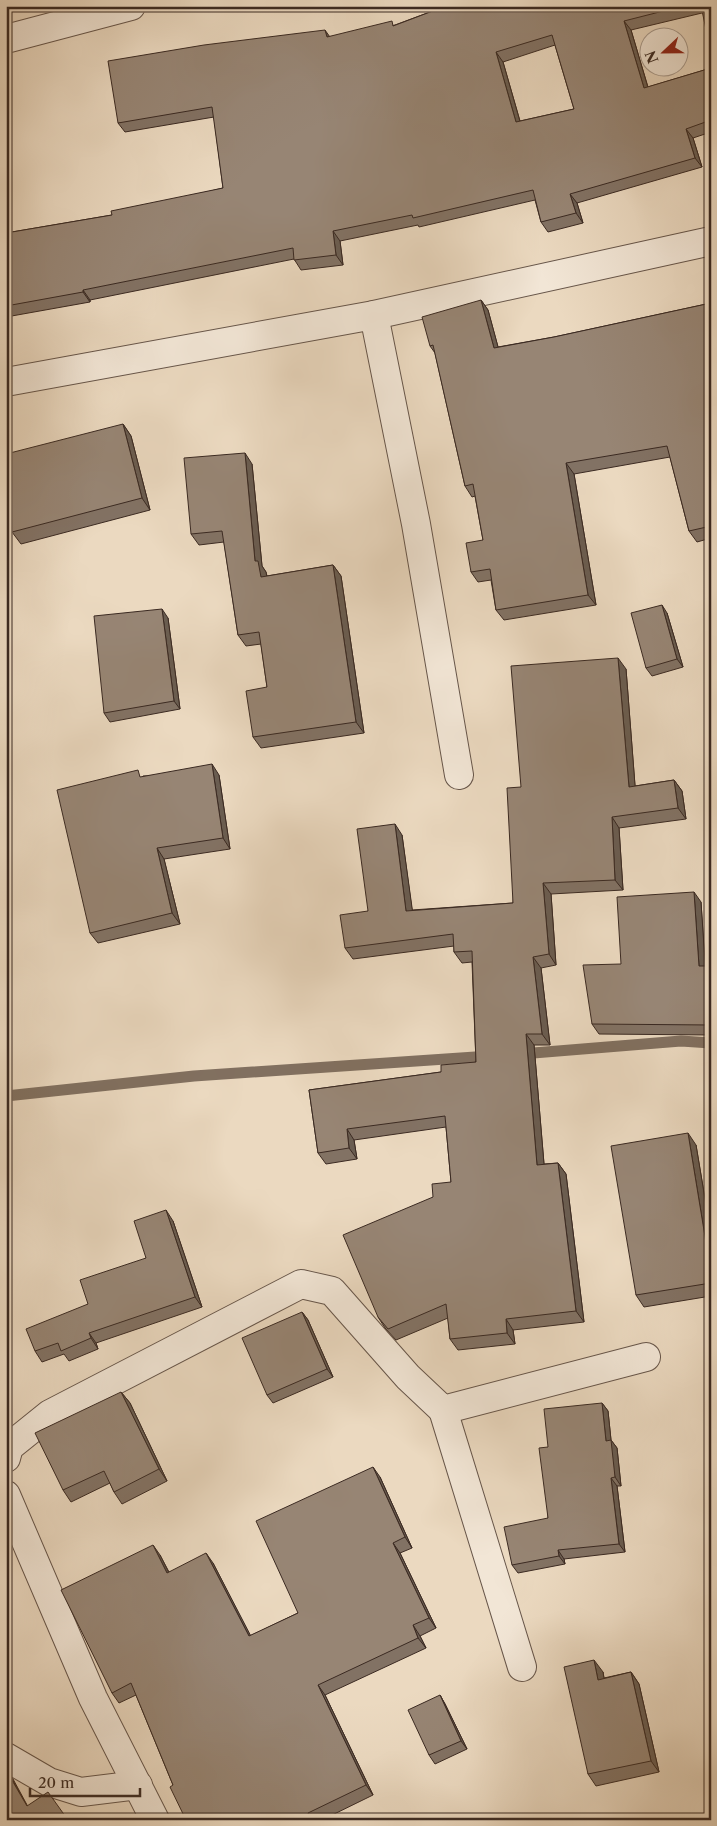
<svg xmlns="http://www.w3.org/2000/svg" width="717" height="1826" font-family="'Libre Caslon Text',serif">
<style>
.lines{fill:none;stroke-linecap:round;stroke-linejoin:round}
.stream{stroke:#817060;stroke-width:11}
.minor-casing{stroke:#67564a;stroke-width:30}
.minor{stroke:#f2e6d6;stroke-width:28}
.wall{fill:#827264;stroke:#3b2a22;fill-rule:evenodd}
.shaded-wall{fill:#6a5d51;stroke:#3b2a22}
.building{fill:#978574;stroke:#3b2a22;fill-rule:evenodd}
</style>
<rect width="100%" height="100%" fill="#ebd9c0"/>
<filter id="stains"><feTurbulence type="fractalNoise" baseFrequency=".004" numOctaves="4"/><feColorMatrix values="0 0 0 0 .2 0 0 0 0 .09 0 0 0 0 .02 0 0 0 .5 -.17"/></filter>
<radialGradient id="worn" r=".72"><stop offset=".6" stop-color="#630" stop-opacity="0"/><stop offset="1" stop-color="#630" stop-opacity=".3"/></radialGradient>
<g class="lines">
<g class="stream">
<path d="M521,1054L681,1041L711,1043"/>
<path d="M6,1096L194,1076L490,1056"/>
</g>
<defs>
<g id="minor">
<path d="M6,39L131,6"/>
<path d="M374,315L416,524L459,775"/>
<path d="M6,382L374,315L711,241"/>
<path d="M443,1410L522,1667"/>
<path d="M6,1458L9,1447L50,1414L301,1284L332,1291L408,1377L443,1410L646,1357"/>
<path d="M6,1495L93,1698L155,1820"/>
<path d="M6,1757L49,1782L81,1792L138,1785"/>
</g>
</defs>
<use href="#minor" class="minor-casing"/>
<use href="#minor" class="minor"/>
</g>
<g class="wall">
<path d="M446,6H711L702,13L631,30L648,87L711,68V132L693,138L702,167L577,203L583,223L548,232L541,222L535,200L419,227L418,225L340,241L343,265L301,270L294,259L90,300V302L6,317V233L112,215L223,188L214,117L125,132L118,123L330,37L395,25ZM555,45L574,109L520,121L503,62Z"/>
<path d="M481,300L488,310L498,347L554,337L711,303V538L697,542L689,531L670,457L574,474L596,605L504,620L496,610L491,580L478,582L471,572L483,540L475,496L472,497L465,486L435,353L430,346Z"/>
<path d="M123,424L131,436L150,510L21,544L12,532Z"/>
<path d="M252,464L262,566L266,572L267,576L333,565L341,576L364,733L261,748L253,737L267,687L261,644L246,646L238,635L224,542L199,545L191,534Z"/>
<path d="M667,613L683,667L652,676L646,668Z"/>
<path d="M168,618L180,709L110,722L104,713Z"/>
<path d="M626,669L635,786L674,780L682,791L686,819L619,828L623,890L551,894L556,965L541,968L550,1045H534L544,1164L558,1163L566,1174L584,1322L513,1330L515,1344L458,1350L450,1339L448,1318L396,1340L385,1328L378,1317L433,1197L451,1182L446,1127L354,1140L357,1159L326,1164L318,1153L309,1090L441,1072L476,1062L472,962L462,963L454,952V946L353,959L345,948L368,911L402,835L412,910L513,903L521,787Z"/>
<path d="M219,775L230,849L164,859L180,924L98,943L90,933L143,776Z"/>
<path d="M701,902L705,966H711V1035L599,1034L592,1024L621,964Z"/>
<path d="M696,1145L711,1235V1296L644,1307L636,1295Z"/>
<path d="M173,1221L202,1307L96,1343L98,1349L69,1361L64,1354L42,1362L35,1351L88,1304L146,1258Z"/>
<path d="M302,1312L308,1320L333,1377L273,1403L267,1395Z"/>
<path d="M121,1392L130,1403L167,1481L122,1504L114,1492L110,1483L71,1502L63,1490Z"/>
<path d="M602,1403L608,1411L611,1440L617,1448L621,1486H617L625,1552L564,1559L565,1564L518,1573L512,1565L548,1518V1447Z"/>
<path d="M380,1477L412,1548L400,1553L436,1628L420,1636L426,1648L325,1695L373,1795L322,1820H186L173,1785L136,1695L119,1703L112,1693L160,1555L169,1572L213,1563L250,1636L298,1613Z"/>
<path d="M603,1672L604,1678L631,1672L639,1684L659,1772L596,1786L588,1774Z"/>
<path d="M440,1695L445,1704L467,1749L435,1764L429,1755Z"/>
</g>
<g class="shaded-wall">
<path d="M624,21L631,30L651,98L644,88Z"/>
<path d="M325,30L332,40L327,37Z"/>
<path d="M496,52L503,62L523,132L516,122Z"/>
<path d="M686,129L693,138L702,167L695,158Z"/>
<path d="M570,194L577,203L583,223L576,213Z"/>
<path d="M333,231L340,241L343,265L336,255Z"/>
<path d="M83,290L90,300V302L83,292Z"/>
<path d="M481,300L488,310L501,358L494,348Z"/>
<path d="M123,424L131,436L150,510L142,498Z"/>
<path d="M245,453L252,464L262,566L266,572L269,588L261,577L255,561Z"/>
<path d="M566,463L574,474L596,605L588,595Z"/>
<path d="M333,565L341,576L364,733L356,722Z"/>
<path d="M662,605L667,613L683,667L677,659Z"/>
<path d="M162,609L168,618L180,709L174,701Z"/>
<path d="M618,658L626,669L636,798L629,787Z"/>
<path d="M212,764L219,775L230,849L223,838Z"/>
<path d="M674,780L682,791L686,819L678,808Z"/>
<path d="M612,817L619,828L623,890L615,880Z"/>
<path d="M395,824L402,835L414,922L406,911Z"/>
<path d="M157,848L164,859L180,924L172,913Z"/>
<path d="M543,883L551,894L556,965L549,954Z"/>
<path d="M694,892L701,902L706,976L699,966Z"/>
<path d="M533,957L541,968L550,1045L542,1034Z"/>
<path d="M526,1034L534,1045L545,1176L537,1165Z"/>
<path d="M347,1129L354,1140L357,1159L349,1148Z"/>
<path d="M688,1133L696,1145L711,1235V1273Z"/>
<path d="M558,1163L566,1174L584,1322L576,1311Z"/>
<path d="M166,1210L173,1221L202,1307L195,1297Z"/>
<path d="M302,1312L308,1320L333,1377L327,1369Z"/>
<path d="M506,1319L513,1330L515,1344L507,1333Z"/>
<path d="M89,1333L96,1343L98,1349L91,1338Z"/>
<path d="M121,1392L130,1403L167,1481L159,1469Z"/>
<path d="M602,1403L608,1411L611,1440L617,1448L621,1486L615,1477L606,1441Z"/>
<path d="M373,1467L380,1477L412,1548L405,1537Z"/>
<path d="M611,1478L617,1486L625,1552L619,1544Z"/>
<path d="M393,1543L400,1553L436,1628L429,1618Z"/>
<path d="M153,1545L160,1555L174,1583L167,1573Z"/>
<path d="M558,1550L564,1559L565,1564L559,1556Z"/>
<path d="M206,1553L213,1563L256,1646L249,1636Z"/>
<path d="M413,1625L420,1636L426,1648L418,1638Z"/>
<path d="M594,1660L603,1672L606,1691L598,1680Z"/>
<path d="M631,1672L639,1684L659,1772L651,1761Z"/>
<path d="M318,1685L325,1695L373,1795L366,1785Z"/>
<path d="M440,1695L445,1704L467,1749L461,1741Z"/>
<path d="M7,1770L13,1779L33,1816L27,1806Z"/>
</g>
<g class="building">
<path d="M446,6H683L624,21L644,88L711,68V120L686,129L695,158L570,194L576,213L541,222L533,190L413,218L412,215L333,231L336,255L294,260L293,248L83,290V292L6,306V233L112,215L111,211L223,188L212,107L118,123L108,61L204,45L325,30L327,37L392,21L393,26ZM552,35L574,109L516,122L496,52Z"/>
<path d="M701,6H711V53Z"/>
<path d="M481,300L494,348L554,337L711,303V526L689,531L667,446L566,463L588,595L496,610L490,569L471,572L466,543L483,540L473,484L465,486L433,345L430,346L422,317Z"/>
<path d="M123,424L142,498L12,532L6,509V454Z"/>
<path d="M245,453L255,561H258L261,577L333,565L356,722L253,737L246,691L267,687L259,632L238,635L222,531L191,534L184,458Z"/>
<path d="M662,605L677,659L646,668L631,613Z"/>
<path d="M162,609L174,701L104,713L94,616Z"/>
<path d="M618,658L629,787L674,780L678,808L612,817L615,880L543,883L549,954L533,957L542,1034H526L537,1165L558,1163L576,1311L506,1319L507,1333L450,1339L446,1304L388,1329L378,1317L343,1235L433,1197L432,1184L451,1182L445,1116L347,1129L349,1148L318,1153L309,1090L441,1072V1065L476,1062L472,951L454,952L453,934L345,948L340,915L368,911L357,829L395,824L406,911L513,903L507,788L521,787L511,666Z"/>
<path d="M212,764L223,838L157,848L172,913L90,933L57,790L138,770L140,777Z"/>
<path d="M694,892L699,966H711V1025L592,1024L583,965L621,964L617,897Z"/>
<path d="M688,1133L711,1273V1283L636,1295L611,1146Z"/>
<path d="M166,1210L195,1297L89,1333L91,1338L61,1351L58,1343L35,1351L26,1329L88,1304L80,1280L146,1258L134,1221Z"/>
<path d="M302,1312L327,1369L267,1395L242,1338Z"/>
<path d="M121,1392L159,1469L114,1492L104,1471L63,1490L35,1433Z"/>
<path d="M602,1403L606,1441L611,1440L615,1477L611,1478L619,1544L558,1550L559,1556L512,1565L504,1527L548,1518L539,1448L548,1447L544,1409Z"/>
<path d="M373,1467L405,1537L393,1543L429,1618L413,1625L418,1638L318,1685L366,1785L308,1813L311,1820H186L170,1787L173,1785L131,1683L112,1693L61,1590L153,1545L167,1573L206,1553L249,1636L298,1613L256,1521Z"/>
<path d="M594,1660L598,1680L631,1672L651,1761L588,1774L564,1667Z"/>
<path d="M440,1695L461,1741L429,1755L408,1710Z"/>
<path d="M6,1770L27,1806L48,1792L68,1820H6Z"/>
</g>
<rect width="717" height="1826" fill="none" stroke="#ebd9c0" stroke-width="25"/>
<rect x="8" y="8" width="702" height="1811" fill="none" stroke="#3b2a22" stroke-width="2.5"/>
<rect x="12" y="12" width="692" height="1801" fill="none" stroke="#3b2a22"/>
<g transform="translate(664 52) rotate(248)"><circle r="24" fill="#f2e6d6" stroke="#a99b8e"/>
<path d="M0-4L9 19L0 12L-9 19Z" fill="#8f2418"/>
<text y="-8" font-size="14" font-weight="bold" text-anchor="middle" fill="#3b2a22">N</text>
</g>
<path d="M30 1788v8h110v-8" fill="none" stroke="#3b2a22" stroke-width="2.5"/>
<text x="38" y="1788" font-size="15" fill="#3b2a22" stroke="#f2e6d6" stroke-width="4" paint-order="stroke">20 m</text>
<rect width="100%" height="100%" filter="url(#stains)"/>
<rect width="100%" height="100%" fill="url(#worn)"/>
</svg>
